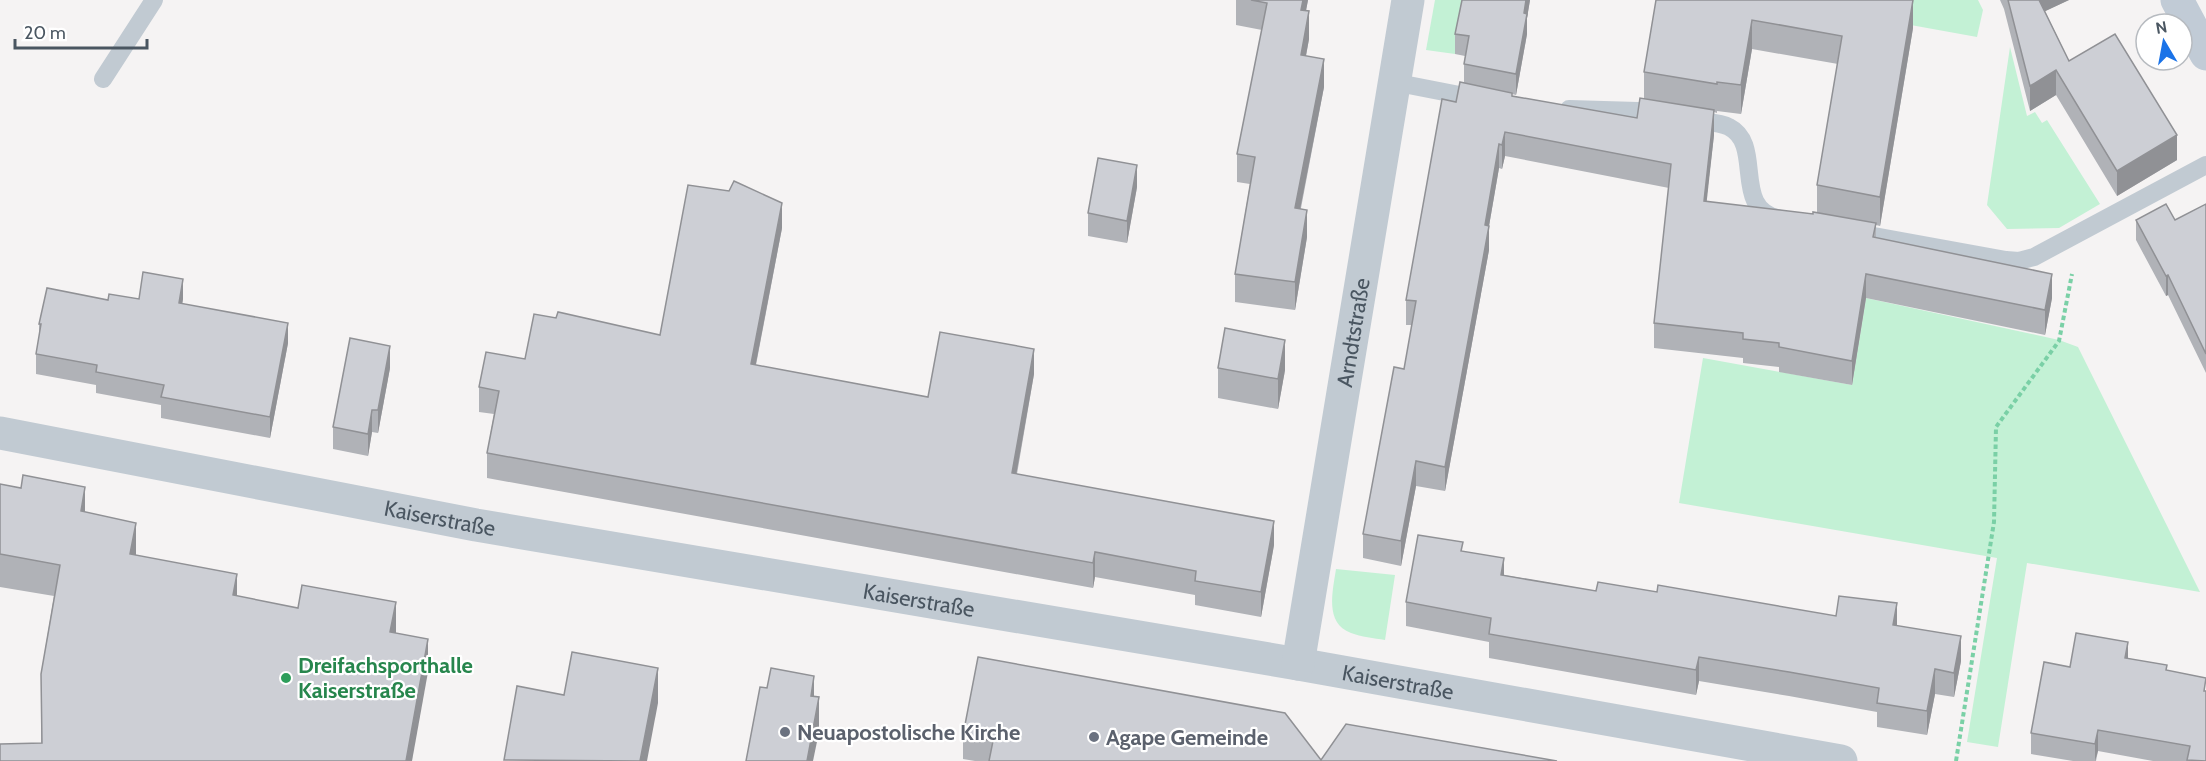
<svg xmlns="http://www.w3.org/2000/svg" width="2206" height="761" font-family="Cabin,sans-serif">
<style>
.green{fill:#c3f1d5}
.lines{fill:none;stroke-linecap:round;stroke-linejoin:round}
.path{stroke:#7ad0a6;stroke-width:4;stroke-dasharray:4.5 3;stroke-linecap:butt}
.lane{stroke:#c1cad2;stroke-width:18}
.street{stroke:#c1cad2;stroke-width:33}
.secondary{stroke:#c1cbd6;stroke-width:33}
.wall{fill:#b0b2b7;fill-rule:evenodd}
.shaded-wall{fill:#909195}
.building{fill:#cdcfd5;stroke:#909195;stroke-width:1.5}
.leisure-dot{fill:#2e9e5b;stroke:#fff;stroke-width:2}
.worship-dot{fill:#6b7280;stroke:#fff;stroke-width:2}
.labels{text-anchor:middle;dominant-baseline:central;stroke-width:4.5;stroke-linejoin:round;paint-order:stroke}
.street-label{font-size:22px;fill:#4a5661;stroke:#fff}
.leisure-label{font-size:22px;font-weight:bold;fill:#27864d;stroke:#fff;text-anchor:start}
.worship-label{font-size:22px;font-weight:bold;fill:#5b616d;stroke:#fff;text-anchor:start}
</style>
<rect width="100%" height="100%" fill="#f5f3f3"/>
<g class="green">
<path d="M1435,0H1465L1455,54L1426,50Z"/>
<path d="M1773,0H1978L1983,10L1977,37Z"/>
<path d="M2010,47L2027,116L2035,112L2042,123L2047,120L2100,204L2059,228L2007,229L1987,205Z"/>
<path d="M1866,298L2059,340L2078,347L2200,592L2027,563L1998,747L1967,742L1997,558L1679,503L1703,358L1852,385Z"/>
<path d="M1336,569L1395,575L1385,640C1374,638 1361,637 1351,633C1324,623 1333,590 1336,569Z"/>
</g>
<g class="lines">
<path class="path" d="M1956,761L1994,522L1996,427L2059,341L2072,274"/>
<g class="lane">
<path d="M103,79L154,0"/>
<path d="M1393,82L1480,99"/>
<path d="M1569,109L1638,111L1661,115"/>
<path d="M1692,120C1702,122 1720,122 1729,127C1765,145 1730,210 1781,219"/>
<path d="M1852,232L2006,260L2019,261L2034,257L2206,165"/>
</g>
<g class="street">
<path id="s1" d="M0,433L476,525L1298,664L1841,761"/>
<path id="s2" d="M1298,664L1408,0"/>
</g>
<path class="secondary" d="M2177,0L2206,54"/>
</g>
<g class="wall">
<path d="M1236,0H1308L1306,10L1309,39L1306,56L1324,87L1301,208L1307,237L1295,310L1235,302V274L1250,184L1237,182V154L1262,30L1236,25Z"/>
<path d="M1462,0H1530L1527,18V34L1516,95L1512,94V96L1637,118L1644,99V72L1656,0L1913,28L1880,226L1876,225V238L2052,298L2045,335L1866,298L1852,385L1779,372V367L1743,363V358L1654,348V323L1669,188L1505,156L1502,169L1499,168L1489,226V250L1445,491L1416,486L1401,566L1363,558V534L1404,369L1412,325H1406V300L1456,102L1464,83V64L1465,56L1455,54V34ZM1752,49L1838,64L1817,185V213L1813,214L1706,202L1714,135V112L1717,113V111L1741,114Z"/>
<path d="M2000,0H2069L2045,11L2069,61L2177,160L2117,196L2056,95L2030,111L2004,9Z"/>
<path d="M1137,187L1127,243L1088,236V213Z"/>
<path d="M2206,204V373L2168,295L2166,296L2136,240V220H2175Z"/>
<path d="M782,228L756,365L928,397L1034,374L1017,474L1274,545L1261,617L1195,605V595L1095,577L1093,588L487,478V453L494,414L479,412V387L525,359L660,335Z"/>
<path d="M139,299H183L182,304L288,343L270,438L161,418V405L96,393V385L36,374V354L39,338V324L108,300Z"/>
<path d="M390,368L378,433L372,432L368,456L333,449V427Z"/>
<path d="M1218,368L1285,370L1278,409L1218,398Z"/>
<path d="M0,484L85,512L136,555L237,596L396,633L428,672L41,743V674L54,596L0,587Z"/>
<path d="M1463,551L1504,575L1596,591L1657,592L1897,626L1961,661L1954,697L1935,694L1927,735L1877,727V712L1789,696L1699,681L1696,695L1489,658V642L1406,626V602Z"/>
<path d="M2128,658L2167,671L2206,761H2153L2098,751L2096,761H2073L2031,754V733L2070,667Z"/>
<path d="M963,735L1321,760L1557,761H975L963,759Z"/>
</g>
<g class="shaded-wall">
<path d="M1303,0H1308L1301,37V10Z"/>
<path d="M1526,0H1530L1527,18V34L1516,95V74Z"/>
<path d="M1913,0V28L1880,226V197Z"/>
<path d="M2035,0H2069L2035,16Z"/>
<path d="M1309,11V39L1301,82V55Z"/>
<path d="M1752,20V49L1741,114V85Z"/>
<path d="M1324,59V87L1295,235V208Z"/>
<path d="M2056,70V95L2030,111V86Z"/>
<path d="M1714,110V135L1704,226V201Z"/>
<path d="M1505,132V156L1502,169V145Z"/>
<path d="M2177,135V160L2117,196V171Z"/>
<path d="M1499,144V168L1485,249V225Z"/>
<path d="M1137,165V187L1127,243V221Z"/>
<path d="M782,203V228L751,389V364Z"/>
<path d="M1307,210V237L1295,310V282Z"/>
<path d="M1489,226V250L1445,491V467Z"/>
<path d="M1866,274V298L1852,385V361Z"/>
<path d="M2052,274V298L2045,335V310Z"/>
<path d="M2168,275V295L2166,296V276Z"/>
<path d="M183,279V299L179,323V303Z"/>
<path d="M288,323V343L270,438V417Z"/>
<path d="M1285,340V370L1278,409V379Z"/>
<path d="M390,346V368L378,433V410Z"/>
<path d="M1034,349V374L1012,498V473Z"/>
<path d="M372,410V432L368,456V434Z"/>
<path d="M1416,461V486L1401,566V541Z"/>
<path d="M85,487V519L81,511Z"/>
<path d="M1274,521V545L1261,617V592Z"/>
<path d="M136,523V556L130,554Z"/>
<path d="M1095,552V577L1093,588V563Z"/>
<path d="M1504,558V583L1501,575Z"/>
<path d="M237,574V606L233,595Z"/>
<path d="M396,602V635L390,632Z"/>
<path d="M1897,603V628L1893,625Z"/>
<path d="M1961,636V661L1954,697V673Z"/>
<path d="M428,639V672L412,761H406Z"/>
<path d="M2128,642V664L2125,658Z"/>
<path d="M1699,657V681L1696,695V670Z"/>
<path d="M658,668V703L647,761H640Z"/>
<path d="M1935,669V694L1927,735V711Z"/>
<path d="M814,676V711L811,696Z"/>
<path d="M819,697V732L813,761H807Z"/>
<path d="M2098,730V751L2095,761V744Z"/>
</g>
<g class="building">
<path d="M1251,0H1303L1301,10L1309,11L1301,55L1324,59L1295,208L1307,210L1295,282L1235,274L1255,157L1237,154L1267,3Z"/>
<path d="M1462,0H1526L1524,13L1527,14L1516,74L1464,64L1469,36L1455,34Z"/>
<path d="M1656,0H1913L1880,197L1817,185L1842,36L1752,20L1741,85L1717,82V84L1644,72Z"/>
<path d="M2008,0H2039L2069,61L2115,34L2177,135L2117,171L2056,70L2030,86Z"/>
<path d="M1460,82L1512,93V96L1637,118L1640,98L1714,110L1704,201L1813,214V212L1876,223L1873,237L2052,274L2045,310L1866,274L1852,361L1779,347V343L1743,339V333L1654,323L1671,164L1505,132L1502,145L1499,144L1485,225L1489,226L1445,467L1416,461L1401,541L1363,534L1394,367L1404,369L1416,301L1406,300L1442,99L1456,102Z"/>
<path d="M1098,158L1137,165L1127,221L1088,213Z"/>
<path d="M734,181L782,203L751,364L928,397L940,332L1034,349L1012,473L1274,521L1261,592L1195,581L1196,571L1095,552L1093,563L487,453L499,391L479,387L486,352L525,359L534,314L556,318L558,312L660,335L688,185L729,191Z"/>
<path d="M2166,204L2175,220L2206,204V354L2168,275L2166,276L2136,220Z"/>
<path d="M143,272L183,279L179,303L288,323L270,417L161,397L164,385L96,372L97,365L36,354L41,324H39L47,288L108,300L109,294L139,299Z"/>
<path d="M1225,328L1285,340L1278,379L1218,368Z"/>
<path d="M350,338L390,346L378,410H372L368,434L333,427Z"/>
<path d="M23,475L85,487L81,511L136,523L130,554L237,574L233,595L298,608L302,585L396,602L390,632L428,639L406,761H0V744L42,743L41,674L60,565L0,554V484L21,488Z"/>
<path d="M1418,535L1463,542L1461,551L1504,558L1501,575L1596,591L1598,582L1657,592L1658,585L1836,616L1839,596L1897,603L1893,625L1961,636L1954,673L1935,669L1927,711L1877,703L1879,688L1789,672L1699,657L1696,670L1489,634L1491,618L1406,602Z"/>
<path d="M2076,633L2128,642L2125,658L2167,665L2166,670L2206,678L2204,691H2206V761L2187,760L2190,746L2098,730L2095,744L2031,733L2044,662L2070,667Z"/>
<path d="M572,652L658,668L640,761L504,760L517,686L564,695Z"/>
<path d="M978,657L1285,713L1321,760L1346,724L1557,761H989L993,741L963,735Z"/>
<path d="M771,668L814,676L811,696L819,697L807,761H746L760,687L767,688Z"/>
</g>
<circle class="leisure-dot" cx="286" cy="678" r="6"/>
<g class="worship-dot">
<circle cx="785" cy="732" r="6"/>
<circle cx="1094" cy="737" r="6"/>
</g>
<g class="labels">
<g class="street-label">
<text stroke="none"><textPath href="#s2" startOffset="336">Arndtstraße</textPath></text>
<text stroke="none"><textPath href="#s1" startOffset="448">Kaiserstraße</textPath></text>
<text stroke="none"><textPath href="#s1" startOffset="934">Kaiserstraße</textPath></text>
<text stroke="none"><textPath href="#s1" startOffset="1420">Kaiserstraße</textPath></text>
</g>
<g class="leisure-label">
<text x="298" y="665">Dreifachsporthalle<tspan x="298" dy="25">Kaiserstraße</tspan></text>
</g>
<g class="worship-label">
<text x="797" y="732">Neuapostolische Kirche</text>
<text x="1106" y="737">Agape Gemeinde</text>
</g>
</g>
<g transform="translate(2164 42) rotate(350)"><circle r="28" fill="#ffffff" stroke="#b7bbc0" stroke-width="1.5"/>
<path d="M0-4.5L10 22L0 15L-10 22Z" fill="#1a73e8"/>
<text y="-9" font-size="16" font-weight="bold" text-anchor="middle" fill="#4a5661">N</text>
</g>
<path d="M15 39v9h132v-9" fill="none" stroke="#4a5661" stroke-width="3"/>
<text x="24" y="39" font-size="18" fill="#4a5661" stroke="#ffffff" stroke-width="4.5" paint-order="stroke">20 m</text>
</svg>
